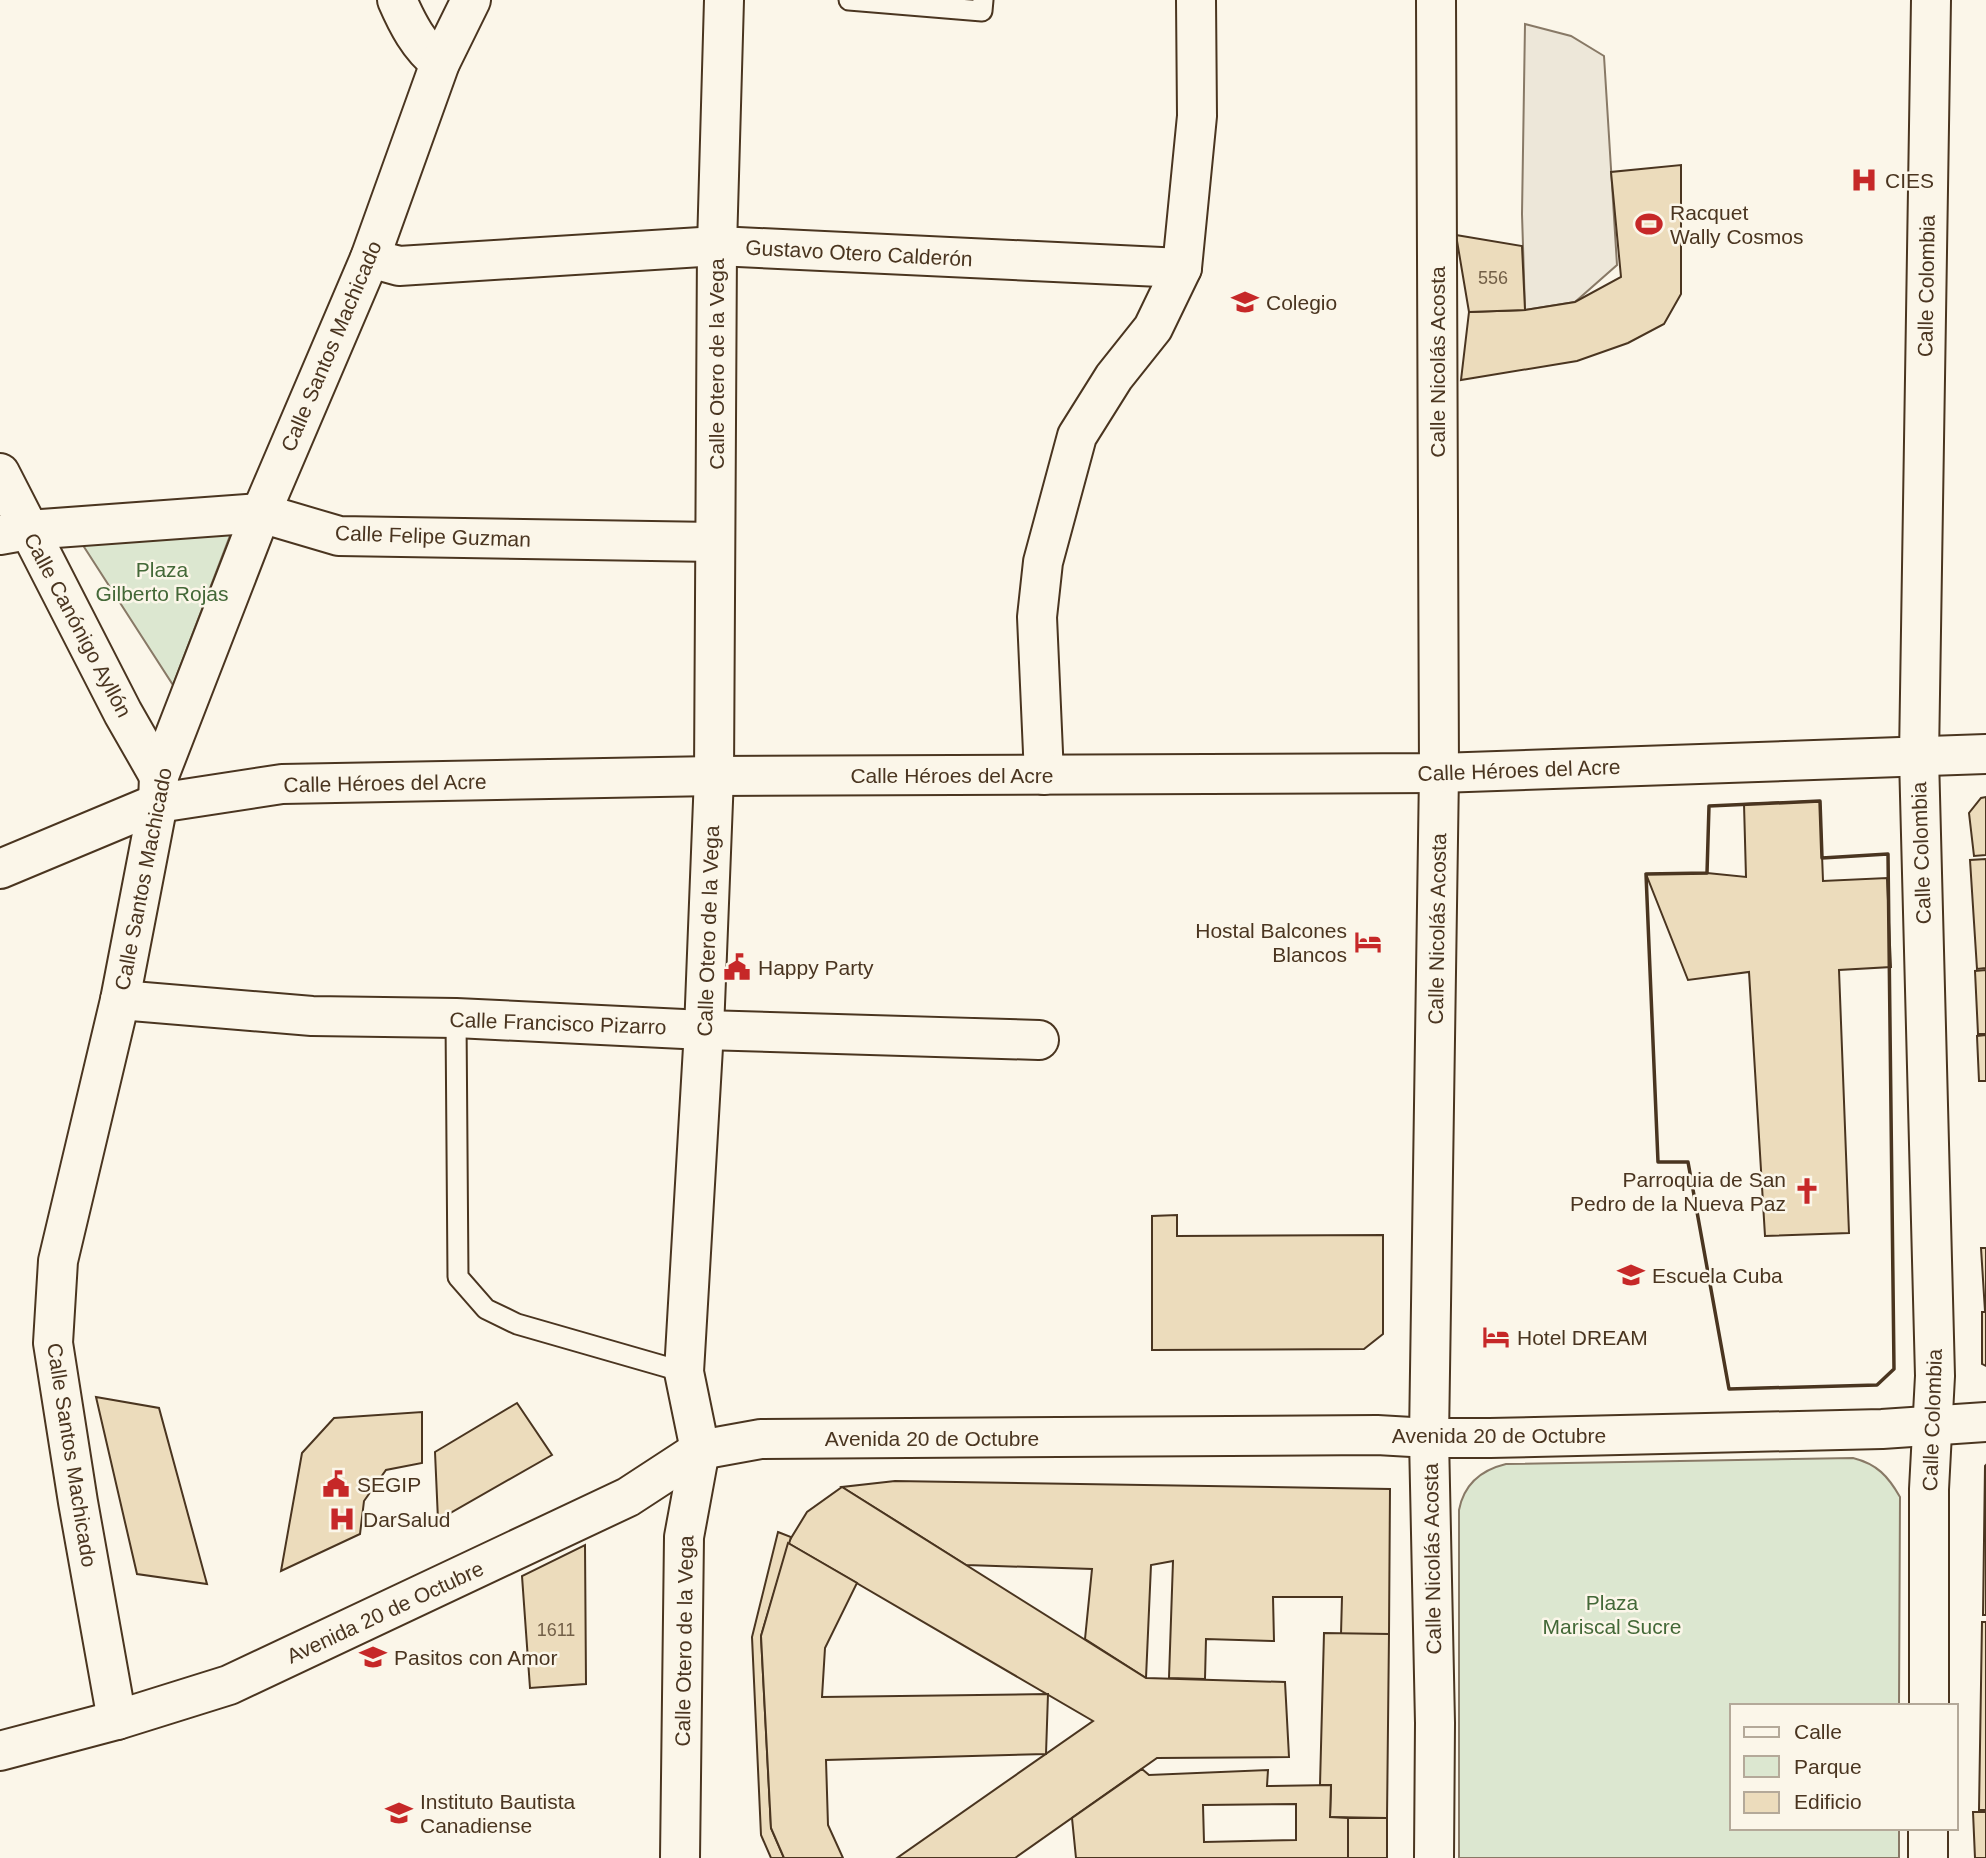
<svg xmlns="http://www.w3.org/2000/svg" width="1986" height="1858" font-family="Helvetica,sans-serif">
<style>
.green{fill:#dce7d0;stroke:#887966;stroke-width:2}
.parking{fill:#ede7d9;stroke:#887966;stroke-width:2}
.building{fill:#ecdcbc;stroke:#4a3520;stroke-width:2;fill-rule:evenodd}
.lines{fill:none;stroke-linecap:round;stroke-linejoin:round}
.lane-casing{stroke:#4a3520;stroke-width:23}
.street-casing{stroke:#4a3520;stroke-width:42}
.secondary-casing{stroke:#4a3520;stroke-width:42}
.lane{stroke:#fbf6e9;stroke-width:19}
.street{stroke:#fbf6e9;stroke-width:38}
.secondary{stroke:#fbf6e9;stroke-width:38}
.wall{stroke:#4a3520;stroke-width:3.5}
.labels{text-anchor:middle;dominant-baseline:central;stroke-width:5;stroke-linejoin:round;paint-order:stroke}
.number-label{font-size:18px;fill:#725f47}
.poi-label{font-size:21px;fill:#4a3520;stroke:#fbf6e9;text-anchor:start}
.street-label{font-size:21px;fill:#4a3520;stroke:#fbf6e9}
.park-label{font-size:21px;fill:#436837;stroke:#fbf6e9}
</style>
<rect width="100%" height="100%" fill="#fbf6e9"/>
<g class="green">
<path d="M231,533L173,685L77,536Z"/>
<path d="M1853,1458C1877,1464 1888,1476 1900,1497L1899,1706H1732V1828H1899V1858H1459V1510C1464,1484 1481,1470 1506,1464Z"/>
</g>
<path class="parking" d="M1525,24L1571,36L1604,56L1617,265L1575,302L1525,310L1522,214Z"/>
<g class="building">
<path d="M1681,165V294L1664,324L1628,343L1577,361L1461,380L1469,312L1525,310L1575,302L1621,277L1611,172Z"/>
<path d="M1456,235L1522,246L1525,310L1469,312Z"/>
<path d="M1986,797V855L1974,856L1969,813L1981,798Z"/>
<path d="M1820,801L1823,881L1887,878L1891,967L1839,970L1849,1233L1765,1236L1749,972L1688,980L1646,874L1707,873L1746,877L1744,804Z"/>
<path d="M1986,859V968L1977,969L1970,860Z"/>
<path d="M1986,970V1034H1978L1975,971Z"/>
<path d="M1986,1035V1081H1979L1977,1036Z"/>
<path d="M1177,1215V1236L1383,1235V1334L1364,1349L1152,1350V1216Z"/>
<path d="M1981,1248H1986V1311H1985Z"/>
<path d="M1982,1312H1986V1366L1982,1364Z"/>
<path d="M96,1397L159,1408L207,1584L137,1574Z"/>
<path d="M517,1403L552,1455L438,1520L435,1452Z"/>
<path d="M422,1412V1463L386,1470L364,1501L360,1534L281,1571L302,1453L334,1418Z"/>
<path d="M1986,1465V1615H1983L1985,1466Z"/>
<path d="M895,1481L1390,1489L1389,1634H1341L1342,1597H1273L1274,1641L1206,1639L1205,1679L1169,1678L1173,1561L1151,1565L1146,1678L1085,1639L1092,1569L966,1565L842,1487Z"/>
<path d="M842,1487L1146,1678L1285,1682L1289,1757L1157,1758L1015,1858H897L1093,1721L788,1543L807,1512Z"/>
<path d="M778,1532L791,1537L761,1636L771,1828L784,1858H771L761,1835L752,1637Z"/>
<path d="M788,1543L857,1583L825,1648L822,1697L1048,1694L1046,1754L826,1760L828,1825L843,1858H784L771,1828L761,1636Z"/>
<path d="M585,1545L586,1684L530,1688L522,1576Z"/>
<path d="M1982,1622H1986V1810H1979Z"/>
<path d="M1324,1633L1389,1634L1387,1818L1330,1817L1331,1785H1320Z"/>
<path d="M1142,1769L1149,1775L1268,1770L1267,1786L1331,1785L1330,1817L1348,1818V1858H1076L1072,1818ZM1296,1804V1840L1204,1842L1203,1805Z"/>
<path d="M1973,1812H1986V1858H1975Z"/>
<rect x="1348" y="1818" width="39" height="40"/>
</g>
<g class="lines">
<defs>
<g id="lane">
<path d="M849,0L982,11L983,0"/>
<path d="M456,1018L458,1277L486,1309L517,1324L684,1372"/>
</g>
<g id="street">
<path d="M397,0C407,23 419,47 440,63"/>
<path d="M370,258L399,266L717,246L1182,268"/>
<path d="M0,473L123,713L159,776"/>
<path d="M0,535L28,530L261,513L339,536L715,542"/>
<path d="M1044,775L1037,617L1043,562L1077,436L1114,377L1153,328L1182,268L1197,116L1196,0"/>
<path d="M120,1000L312,1016L456,1018L704,1030L1039,1040"/>
<path d="M117,1720L78,1502L53,1343L58,1261L120,1000L158,803L159,776L261,513L370,258L440,63L471,0"/>
<path d="M680,1858L684,1537L700,1450L684,1372L704,1030L714,776L717,246L724,0"/>
<path d="M1434,1858L1435,1723L1429,1438L1439,773L1436,0"/>
</g>
<g id="secondary">
<path d="M0,869L158,803L282,784L714,776L1439,773L1986,754"/>
<path d="M1929,1706V1489L1935,1376L1919,757L1931,0"/>
<path d="M0,1751L117,1720L229,1685L628,1497L700,1450L761,1439L1377,1435L1429,1438H1490L1882,1429L1986,1422"/>
<path d="M1928,1858V1828"/>
</g>
</defs>
<use href="#lane" class="lane-casing"/>
<use href="#street" class="street-casing"/>
<use href="#secondary" class="secondary-casing"/>
<use href="#lane" class="lane"/>
<use href="#street" class="street"/>
<use href="#secondary" class="secondary"/>
<path class="wall" d="M1820,801L1822,858L1888,854L1894,1369L1877,1385L1729,1389L1688,1162H1658L1646,874L1707,873L1709,806Z"/>
</g>
<defs>
<symbol id="hospital-bare" viewBox="-9 -9 18 18"><path d="M-5-5h3v3.5h4V-5h3V5h-3V1.5h-4V5h-3Z" fill="#c62828" stroke="#fbf6e9" stroke-width="2.5" paint-order="stroke"/></symbol>
<symbol id="stadium-bare" viewBox="-9 -9 18 18"><path d="M0-5a6.5 5 0 1 0 0 10a6.5 5 0 1 0 0-10ZM-3.5-1.8h7v3.6h-7Z" fill="#c62828" stroke="#fbf6e9" stroke-width="2.5" paint-order="stroke"/></symbol>
<symbol id="school-bare" viewBox="-9 -9 18 18"><path d="M0-5L7-2L0 1L-7-2ZM-4 1L0 2.5L4 1V4Q0 6-4 4Z" fill="#c62828" stroke="#fbf6e9" stroke-width="2.5" paint-order="stroke"/></symbol>
<symbol id="hotel-bare" viewBox="-9 -9 18 18"><path d="M-6-4.5h1.5V1H6V5H4.5V3h-9V5H-6ZM-4 0a1.8 1.8 0 1 1 3.6 0ZM.5 0V-2.5h3Q6-2.5 6 0Z" fill="#c62828" stroke="#fbf6e9" stroke-width="2.5" paint-order="stroke"/></symbol>
<symbol id="civic-bare" viewBox="-9 -9 18 18"><path d="M-.6-6.5H3V-4.5H.6V-3L4-1V1h2V6H-6V1h2V-1L-.6-3ZM-1.2 2.5V6h2.4V2.5Z" fill="#c62828" stroke="#fbf6e9" stroke-width="2.5" paint-order="stroke"/></symbol>
<symbol id="church-bare" viewBox="-9 -9 18 18"><path d="M-1.2-6h2.4v3.5h3.3v2.4h-3.3V6h-2.4V-.1h-3.3v-2.4h3.3Z" fill="#c62828" stroke="#fbf6e9" stroke-width="2.5" paint-order="stroke"/></symbol>
</defs>
<g fill-rule="evenodd">
<use href="#hospital-bare" x="1845" y="161" width="38" height="38"/>
<use href="#stadium-bare" x="1630" y="205" width="38" height="38"/>
<use href="#school-bare" x="1226" y="283" width="38" height="38"/>
<use href="#hotel-bare" x="1349" y="923" width="38" height="38"/>
<use href="#civic-bare" x="718" y="948" width="38" height="38"/>
<use href="#church-bare" x="1788" y="1172" width="38" height="38"/>
<use href="#school-bare" x="1612" y="1256" width="38" height="38"/>
<use href="#hotel-bare" x="1477" y="1318" width="38" height="38"/>
<use href="#civic-bare" x="317" y="1465" width="38" height="38"/>
<use href="#hospital-bare" x="323" y="1500" width="38" height="38"/>
<use href="#school-bare" x="354" y="1638" width="38" height="38"/>
<use href="#school-bare" x="380" y="1794" width="38" height="38"/>
</g>
<g class="labels">
<g class="number-label">
<text x="1493" y="278">556</text>
<text x="556" y="1630">1611</text>
</g>
<g class="poi-label">
<text x="1885" y="180">CIES</text>
<text x="1670" y="212">Racquet<tspan x="1670" dy="24">Wally Cosmos</tspan></text>
<text x="1266" y="302">Colegio</text>
<text x="1347" y="930" text-anchor="end">Hostal Balcones<tspan x="1347" dy="24">Blancos</tspan></text>
<text x="758" y="967">Happy Party</text>
<text x="1786" y="1179" text-anchor="end">Parroquia de San<tspan x="1786" dy="24">Pedro de la Nueva Paz</tspan></text>
<text x="1652" y="1275">Escuela Cuba</text>
<text x="1517" y="1337">Hotel DREAM</text>
<text x="357" y="1484">SEGIP</text>
<text x="363" y="1519">DarSalud</text>
<text x="394" y="1657">Pasitos con Amor</text>
<text x="420" y="1801">Instituto Bautista<tspan x="420" dy="24">Canadiense</tspan></text>
</g>
<g class="street-label">
<text transform="translate(859 253) rotate(3)">Gustavo Otero Calderón</text>
<text transform="translate(1926 286) rotate(-89)">Calle Colombia</text>
<text transform="translate(331 346) rotate(-67)">Calle Santos Machicado</text>
<text transform="translate(1437 362) rotate(-90)">Calle Nicolás Acosta</text>
<text transform="translate(716 364) rotate(-90)">Calle Otero de la Vega</text>
<text transform="translate(433 536) rotate(2)">Calle Felipe Guzman</text>
<text transform="translate(78 625) rotate(62)">Calle Canónigo Ayllón</text>
<text transform="translate(1519 770) rotate(-2)">Calle Héroes del Acre</text>
<text x="952" y="775">Calle Héroes del Acre</text>
<text transform="translate(385 783) rotate(-1)">Calle Héroes del Acre</text>
<text transform="translate(1921 853) rotate(-92)">Calle Colombia</text>
<text transform="translate(143 879) rotate(-79)">Calle Santos Machicado</text>
<text transform="translate(1437 929) rotate(-89)">Calle Nicolás Acosta</text>
<text transform="translate(708 931) rotate(-88)">Calle Otero de la Vega</text>
<text transform="translate(558 1023) rotate(2)">Calle Francisco Pizarro</text>
<text transform="translate(1932 1420) rotate(-88)">Calle Colombia</text>
<text x="1499" y="1435">Avenida 20 de Octubre</text>
<text x="932" y="1438">Avenida 20 de Octubre</text>
<text transform="translate(72 1455) rotate(81)">Calle Santos Machicado</text>
<text transform="translate(1432 1559) rotate(-91)">Calle Nicolás Acosta</text>
<text transform="translate(385 1612) rotate(-25)">Avenida 20 de Octubre</text>
<text transform="translate(684 1641) rotate(-89)">Calle Otero de la Vega</text>
</g>
<g class="park-label">
<text x="162" y="569">Plaza<tspan x="162" dy="24">Gilberto Rojas</tspan></text>
<text x="1612" y="1602">Plaza<tspan x="1612" dy="24">Mariscal Sucre</tspan></text>
</g>
</g>
<rect x="1730" y="1704" width="228" height="126" fill="#fbf6e9" stroke="#b4a999" stroke-width="2"/>
<rect x="1744" y="1727" width="35" height="10" fill="#fbf6e9" stroke="#b4a999" stroke-width="2"/>
<text x="1794" y="1739" font-size="21" fill="#4a3520">Calle</text>
<rect x="1744" y="1756" width="35" height="21" fill="#dce7d0" stroke="#b4a999" stroke-width="2"/>
<text x="1794" y="1774" font-size="21" fill="#4a3520">Parque</text>
<rect x="1744" y="1792" width="35" height="21" fill="#ecdcbc" stroke="#b4a999" stroke-width="2"/>
<text x="1794" y="1809" font-size="21" fill="#4a3520">Edificio</text>
</svg>
